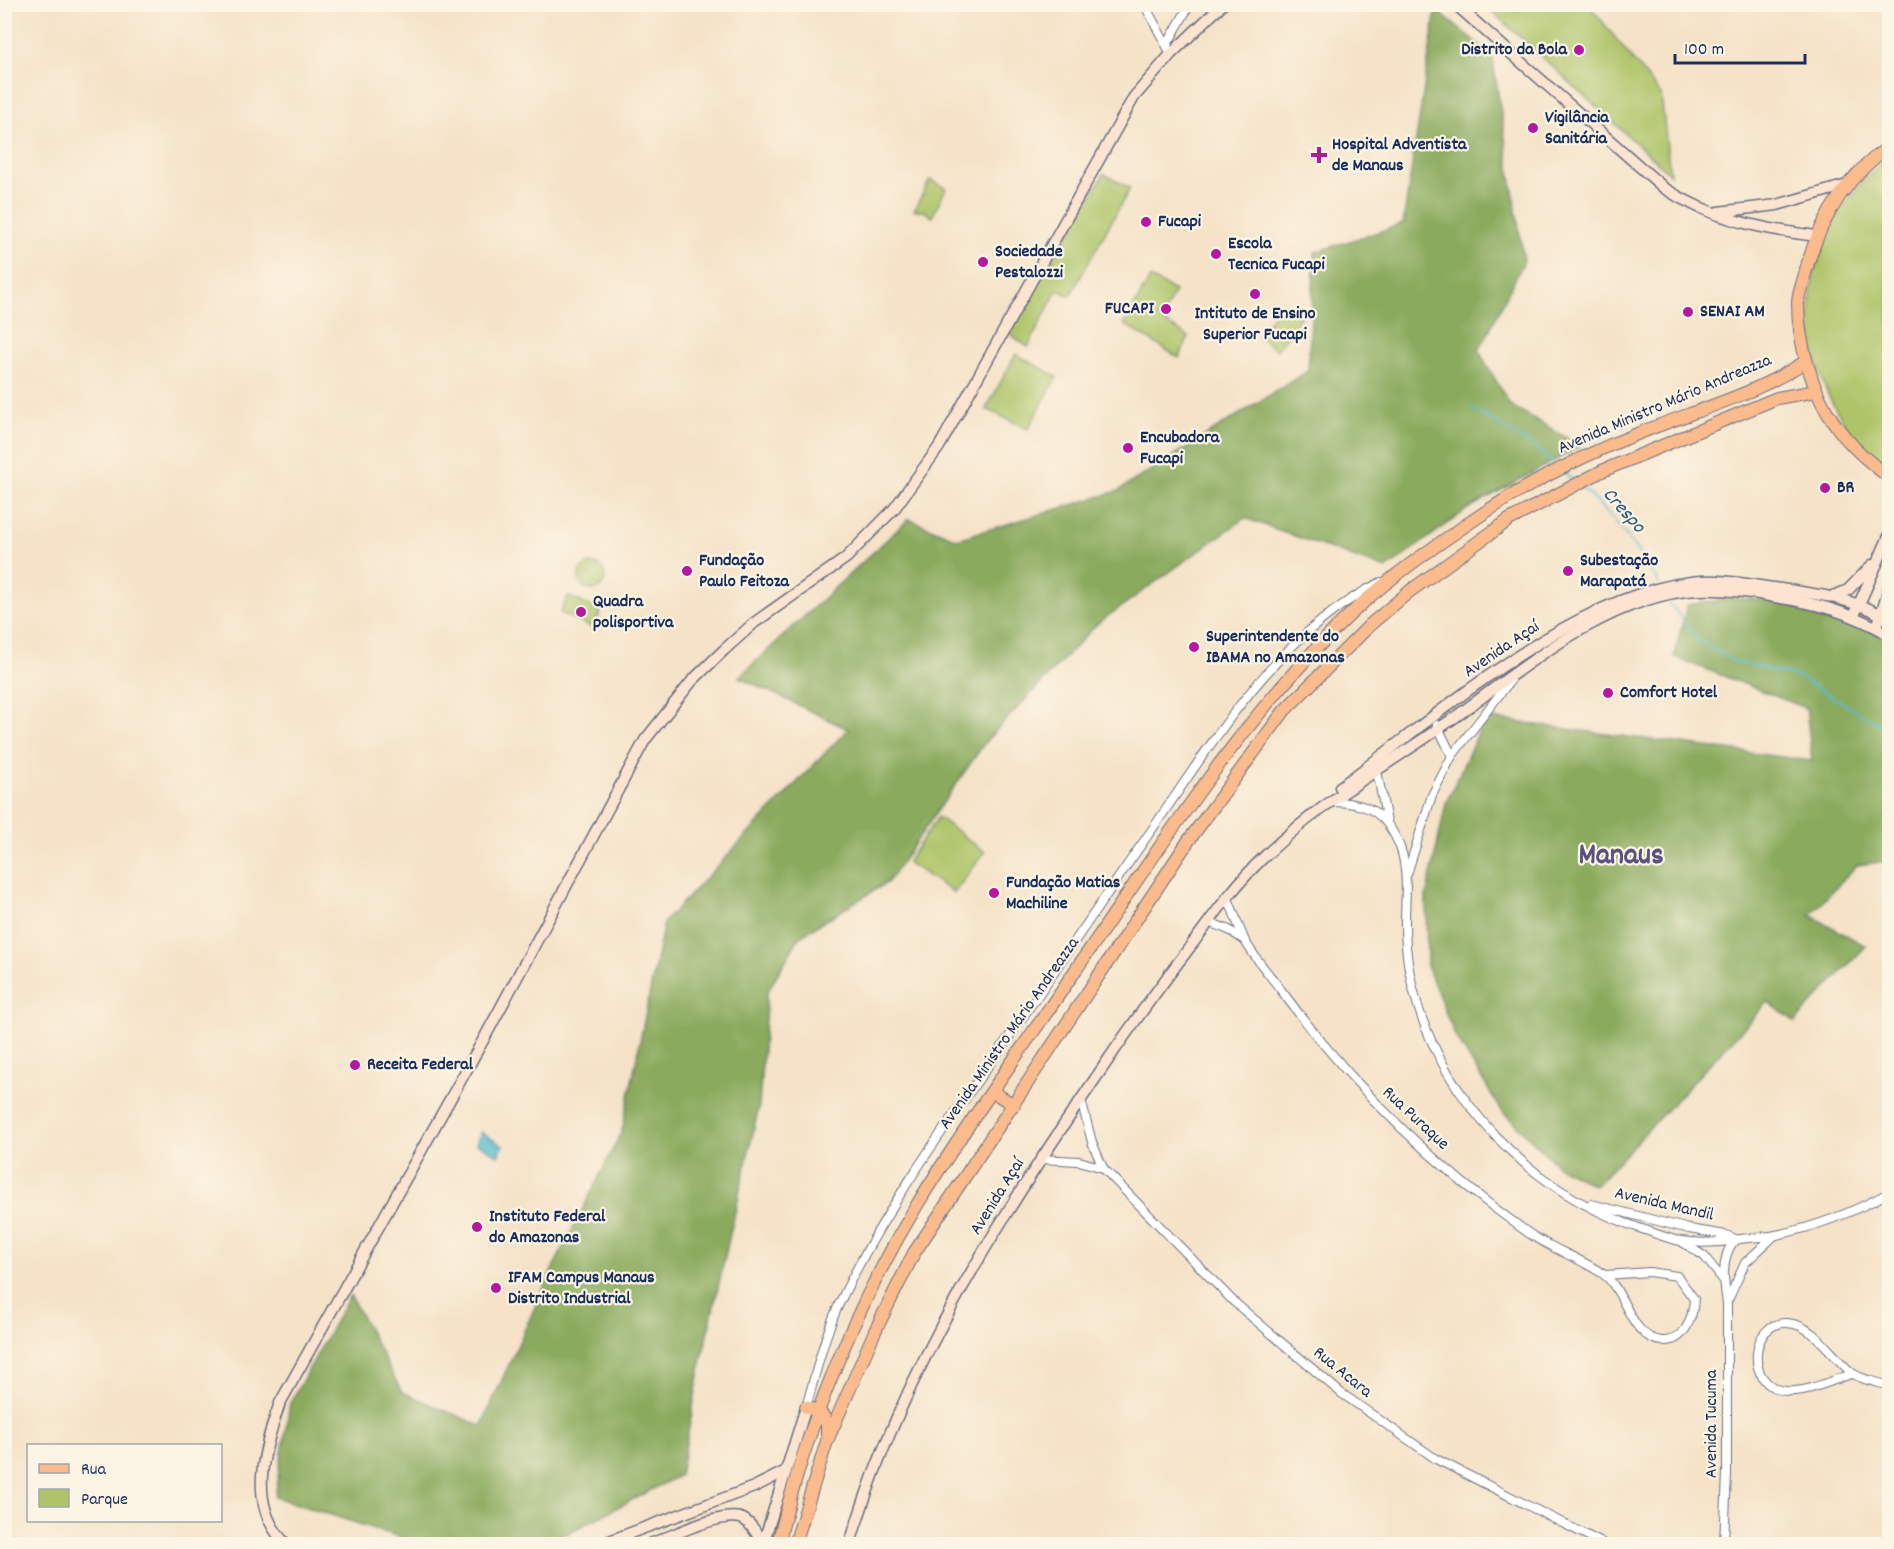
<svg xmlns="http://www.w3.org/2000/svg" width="1894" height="1549" font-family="Dekko,sans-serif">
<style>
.green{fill:#aec469;stroke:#647a64;stroke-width:1.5}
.forest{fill:#8aaa5d;stroke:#526c5e;stroke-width:1.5}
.water{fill:#51bccc;stroke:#367695;stroke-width:1.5}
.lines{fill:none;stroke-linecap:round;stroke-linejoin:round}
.stream{stroke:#51bccc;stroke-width:2}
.street-casing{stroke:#676e83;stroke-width:10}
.secondary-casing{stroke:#676e83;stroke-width:13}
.primary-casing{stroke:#676e83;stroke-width:14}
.street{stroke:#fff;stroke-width:8}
.secondary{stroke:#fde4d1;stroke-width:10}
.primary{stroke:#fbbb8d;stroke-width:12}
.poi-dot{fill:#b5179e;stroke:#fcf5e5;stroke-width:2}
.labels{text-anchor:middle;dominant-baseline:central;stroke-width:4.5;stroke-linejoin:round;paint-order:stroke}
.poi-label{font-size:18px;font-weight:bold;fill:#1b2f5e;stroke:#fcf5e5;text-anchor:start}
.street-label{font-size:18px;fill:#1b2f5e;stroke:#fcf5e5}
.water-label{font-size:20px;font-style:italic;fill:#2b597f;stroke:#fcf5e5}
.town-label{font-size:30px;font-weight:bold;fill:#5a517f;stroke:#fcf5e5}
</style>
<rect width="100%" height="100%" fill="#fcf5e5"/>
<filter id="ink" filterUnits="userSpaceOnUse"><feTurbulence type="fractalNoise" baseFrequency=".0167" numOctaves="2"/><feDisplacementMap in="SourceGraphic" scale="12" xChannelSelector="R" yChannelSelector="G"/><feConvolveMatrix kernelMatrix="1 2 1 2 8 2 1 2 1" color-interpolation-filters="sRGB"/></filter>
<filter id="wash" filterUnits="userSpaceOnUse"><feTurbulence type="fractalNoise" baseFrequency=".008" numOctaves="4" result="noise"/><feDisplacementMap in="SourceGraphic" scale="24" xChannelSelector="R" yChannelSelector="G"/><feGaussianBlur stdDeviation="1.35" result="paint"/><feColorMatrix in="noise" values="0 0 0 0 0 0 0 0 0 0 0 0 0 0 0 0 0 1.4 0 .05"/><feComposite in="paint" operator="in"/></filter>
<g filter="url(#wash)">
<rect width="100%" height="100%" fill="#f5e2c7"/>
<g class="green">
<path d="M1485,5H1589L1661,95L1670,174Z"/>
<path d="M1889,157V470C1783,386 1784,241 1889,157Z"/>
<path d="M1104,174L1130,188L1070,296L1057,290L1028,347L1009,333Z"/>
<path d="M930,180L946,188L932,217L924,211L914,210Z"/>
<path d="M1150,278L1175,291L1161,320L1189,337L1179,358L1124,324Z"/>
<path d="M1282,303L1301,316L1277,350L1258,336Z"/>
<path d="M1016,354L1057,377L1028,429L986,409Z"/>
<circle cx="592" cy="577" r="13"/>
<path d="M568,596L601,611L593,628L560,613Z"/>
<path d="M938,817L985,852L954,893L907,862Z"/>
</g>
<g class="forest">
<path d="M1436,10L1492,55L1524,261L1479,351L1510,405L1581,446L1469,508L1386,569L1245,518L1097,624L986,741L888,882L800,936L767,992L759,1106L703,1354L680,1475L547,1544H421L275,1497L290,1403L350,1295L402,1392L481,1426L550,1274L622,1131L664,922L848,729L739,677L909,519L957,539L1118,491L1308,371L1315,252L1403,224Z"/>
<path d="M1734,598L1800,603L1860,624L1889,642V861L1857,865L1810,915L1866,946L1795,1022L1768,1002L1595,1186L1559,1167L1502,1111L1455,1036L1427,966L1426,898L1446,803L1485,718L1812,761L1806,708L1674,657L1687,605Z"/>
</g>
<path class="water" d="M481,1132L503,1146L498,1155L476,1143Z"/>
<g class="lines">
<g class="stream">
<path d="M1471,408L1535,447L1555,465"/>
<path d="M1564,473L1574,481"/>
<path d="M1580,486C1613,515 1637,547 1659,584"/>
<path d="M1667,600L1698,640L1733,661L1799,677L1890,731"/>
</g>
</g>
</g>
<g filter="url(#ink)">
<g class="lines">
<defs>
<g id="street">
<path d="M1144,4L1171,54"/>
<path d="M1167,45L1190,4"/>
<path d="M1437,725L1452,756"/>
<path d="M1376,766L1387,822"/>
<path d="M1331,802C1367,802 1386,812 1400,847C1409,872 1405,898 1405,923C1405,955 1412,991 1423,1021C1461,1120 1542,1196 1642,1229C1655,1233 1668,1239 1681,1241C1699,1244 1718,1243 1735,1240C1748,1237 1762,1238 1776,1235C1816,1227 1854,1212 1890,1192"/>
<path d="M1407,874L1432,795L1452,756L1510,681"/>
<path d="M1227,896C1233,910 1238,925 1244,939C1254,958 1271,976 1284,994C1352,1086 1434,1166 1527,1232C1551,1249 1580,1258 1603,1274C1626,1290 1629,1338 1662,1341C1685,1343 1693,1317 1694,1299L1677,1276L1649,1272L1606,1275"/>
<path d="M1209,922L1229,930L1244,940"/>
<path d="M1081,1100L1092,1142L1103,1168L1234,1302L1341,1393L1436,1459L1604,1544"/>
<path d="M1040,1159L1079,1161L1103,1168"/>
<path d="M1591,1204L1689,1229L1726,1235L1735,1239"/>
<path d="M1682,1242L1704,1256L1724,1281"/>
<path d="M1728,1300L1745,1263L1774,1236"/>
<path d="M1852,1374C1832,1380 1807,1393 1786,1391C1744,1387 1750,1321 1787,1323C1814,1324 1832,1357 1851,1372C1860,1380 1878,1382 1890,1386"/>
<path d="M806,1407C817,1370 825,1331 843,1296C896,1187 973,1090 1041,991C1080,933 1120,875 1160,818C1221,729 1282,631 1381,582"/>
<path d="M1724,1544L1727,1473V1304C1724,1283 1720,1258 1734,1241"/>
</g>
<g id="secondary">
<path d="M1455,4L1664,188C1711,219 1762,229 1816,236"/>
<path d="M1886,4L1890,16"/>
<path d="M1718,212L1777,205L1847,185"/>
<path d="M1831,597L1848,590L1872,565"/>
<path d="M1856,611L1890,534"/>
<path d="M1879,621L1890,584"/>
<path d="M1340,787C1438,716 1569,597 1691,582C1721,578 1751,585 1781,589C1818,594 1858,599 1890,620"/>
<path d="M286,1544C246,1505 264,1448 280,1403L486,1035L645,740L692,681L724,650L754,623L846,558L894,509L939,447L1134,97L1171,54L1223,4"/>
<path d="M601,1544L754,1487L786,1471"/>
<path d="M650,1544C670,1537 723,1510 743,1519C752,1524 758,1535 763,1544"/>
<path d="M763,1544L806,1407"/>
<path d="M850,1544C903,1366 1003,1213 1108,1060C1135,1020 1164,981 1193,943C1215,914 1235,885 1261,860C1319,802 1392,763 1458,715C1525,666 1612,594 1699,590C1725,589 1749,592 1775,597C1816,603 1853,613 1890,635"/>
</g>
<g id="primary">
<path d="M1890,146C1843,178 1816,227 1803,281C1801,288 1798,296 1798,303C1798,341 1812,393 1835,424C1850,446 1869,462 1890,478"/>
<path d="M993,1092L1014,1105"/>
<path d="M806,1407C823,1412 828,1417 827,1435"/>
<path d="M778,1544C807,1425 853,1311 917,1205C966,1124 1024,1047 1077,968C1163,843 1246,711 1358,607C1392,576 1431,549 1469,523C1523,486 1580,456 1642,432C1697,410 1757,394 1806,361"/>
<path d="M795,1544L827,1441L875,1331L914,1253L1189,840L1285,710L1372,623L1410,591L1509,520L1602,471L1777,398L1816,391"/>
</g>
</defs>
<use href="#street" class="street-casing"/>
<use href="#secondary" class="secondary-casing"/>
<use href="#primary" class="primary-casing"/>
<use href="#street" class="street"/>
<use href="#secondary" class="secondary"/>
<use href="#primary" class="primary"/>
</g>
</g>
<g class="poi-dot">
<circle cx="1579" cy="50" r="6"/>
<circle cx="1533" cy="128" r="6"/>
<path d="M1316 146h6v6h6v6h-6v6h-6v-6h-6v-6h6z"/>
<circle cx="1146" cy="222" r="6"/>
<circle cx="1216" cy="254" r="6"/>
<circle cx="983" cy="262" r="6"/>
<circle cx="1255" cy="294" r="6"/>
<circle cx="1166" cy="309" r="6"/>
<circle cx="1688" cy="312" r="6"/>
<circle cx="1128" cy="448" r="6"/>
<circle cx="1825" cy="488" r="6"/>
<circle cx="687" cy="571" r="6"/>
<circle cx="1568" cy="571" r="6"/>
<circle cx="581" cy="612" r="6"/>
<circle cx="1194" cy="647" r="6"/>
<circle cx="1608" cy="693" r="6"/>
<circle cx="994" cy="893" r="6"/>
<circle cx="355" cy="1065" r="6"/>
<circle cx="477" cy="1227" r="6"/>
<circle cx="496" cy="1288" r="6"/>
</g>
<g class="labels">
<g class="poi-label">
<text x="1567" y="50" text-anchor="end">Distrito da Bola</text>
<text x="1545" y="118">Vigilância<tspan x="1545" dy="21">Sanitária</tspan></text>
<text x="1332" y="145">Hospital Adventista<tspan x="1332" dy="21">de Manaus</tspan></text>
<text x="1158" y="222">Fucapi</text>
<text x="1228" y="244">Escola<tspan x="1228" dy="21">Tecnica Fucapi</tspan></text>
<text x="995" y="252">Sociedade<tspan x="995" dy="21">Pestalozzi</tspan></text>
<text x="1154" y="309" text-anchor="end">FUCAPI</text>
<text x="1700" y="312">SENAI AM</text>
<text x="1255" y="314" text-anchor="middle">Intituto de Ensino<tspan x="1255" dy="21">Superior Fucapi</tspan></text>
<text x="1140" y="438">Encubadora<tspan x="1140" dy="21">Fucapi</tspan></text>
<text x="1837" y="488">BR</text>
<text x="699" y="561">Fundação<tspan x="699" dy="21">Paulo Feitoza</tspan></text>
<text x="1580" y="561">Subestação<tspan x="1580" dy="21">Marapatá</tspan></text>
<text x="593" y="602">Quadra<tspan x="593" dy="21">polisportiva</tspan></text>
<text x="1206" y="637">Superintendente do<tspan x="1206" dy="21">IBAMA no Amazonas</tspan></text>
<text x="1620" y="693">Comfort Hotel</text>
<text x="1006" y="883">Fundação Matias<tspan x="1006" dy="21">Machiline</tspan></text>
<text x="367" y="1065">Receita Federal</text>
<text x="489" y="1217">Instituto Federal<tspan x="489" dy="21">do Amazonas</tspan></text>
<text x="508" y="1278">IFAM Campus Manaus<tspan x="508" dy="21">Distrito Industrial</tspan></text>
</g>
<g class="street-label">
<text transform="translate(1665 405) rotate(-23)">Avenida Ministro Mário Andreazza</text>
<text transform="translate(1502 650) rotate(-34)">Avenida Açaí</text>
<text transform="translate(1010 1034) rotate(-55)">Avenida Ministro Mário Andreazza</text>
<text transform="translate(1415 1119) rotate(43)">Rua Puraque</text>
<text transform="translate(998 1197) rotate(-58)">Avenida Açaí</text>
<text transform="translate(1664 1205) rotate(13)">Avenida Mandil</text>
<text transform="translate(1342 1373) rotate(39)">Rua Acara</text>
<text transform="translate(1712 1424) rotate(-90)">Avenida Tucuma</text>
</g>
<g class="water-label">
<text transform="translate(1623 511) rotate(48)">Crespo</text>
</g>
<g class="town-label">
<text x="1621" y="857">Manaus</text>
</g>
</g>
<rect width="1894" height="1549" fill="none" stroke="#fcf5e5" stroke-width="24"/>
<rect x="27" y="1444" width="195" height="78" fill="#fcf5e5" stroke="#a2a6af" stroke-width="1.5"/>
<rect x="39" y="1464" width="30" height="9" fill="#fbbb8d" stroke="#a2a6af" stroke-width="1.5"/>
<text x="81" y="1474" font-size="18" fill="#1b2f5e">Rua</text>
<rect x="39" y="1489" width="30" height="18" fill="#aec469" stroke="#a2a6af" stroke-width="1.5"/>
<text x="81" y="1504" font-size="18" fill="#1b2f5e">Parque</text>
<path d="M1675 54v9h130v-9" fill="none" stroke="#1b2f5e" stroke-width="3"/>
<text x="1684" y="54" font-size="18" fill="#1b2f5e" stroke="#fcf5e5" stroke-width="4.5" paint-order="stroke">100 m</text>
</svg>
